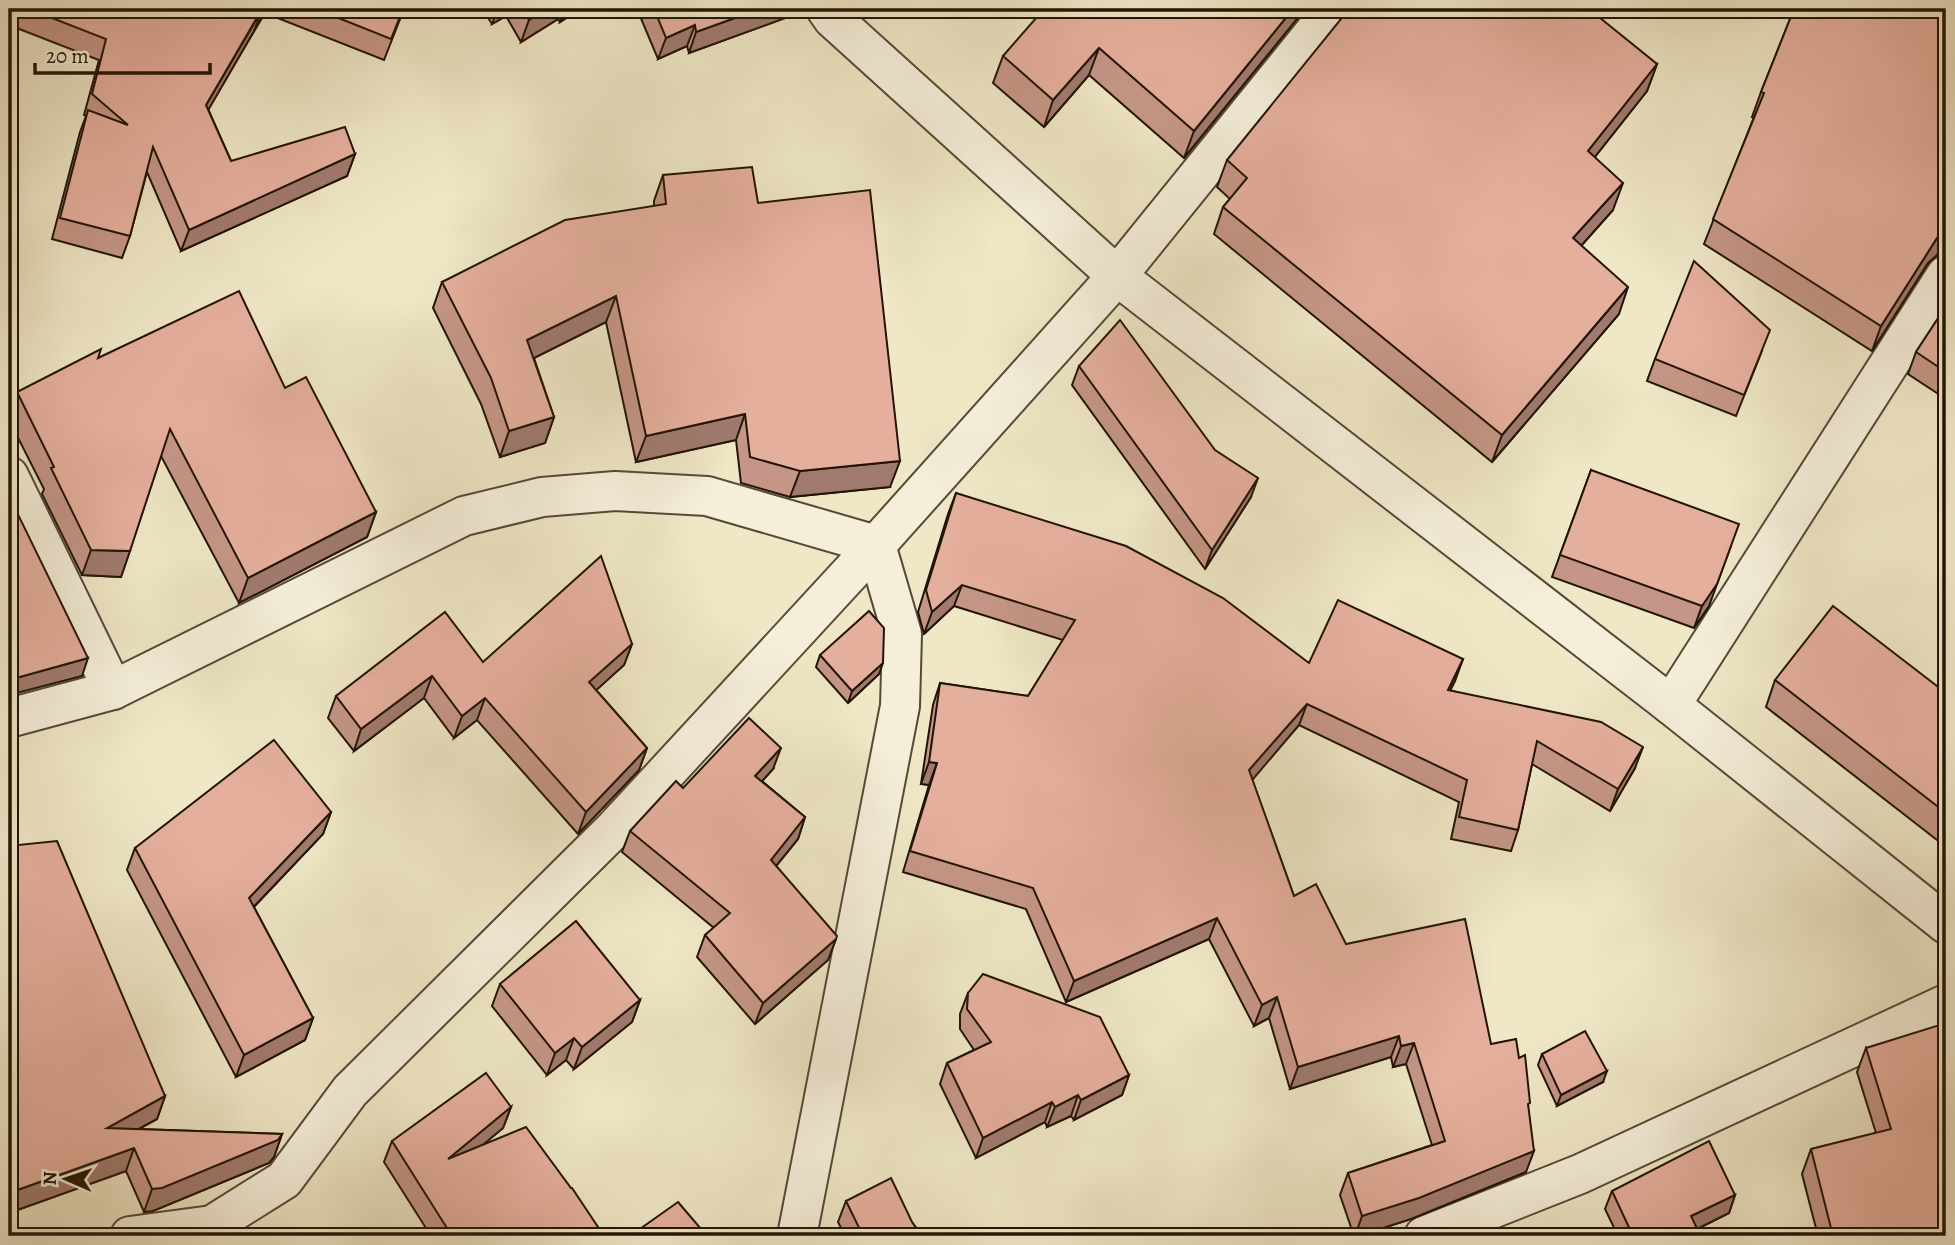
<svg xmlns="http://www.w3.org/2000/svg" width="1955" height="1245" font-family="Alegreya,serif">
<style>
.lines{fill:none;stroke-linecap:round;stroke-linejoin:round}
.street-casing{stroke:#554937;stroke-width:42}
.street{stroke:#f5efda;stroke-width:38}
.wall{fill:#c59687;stroke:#221407;stroke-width:2}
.shaded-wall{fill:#a07a6e;stroke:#221407;stroke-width:2}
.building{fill:#e5af9d;stroke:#221407;stroke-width:2}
</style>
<rect width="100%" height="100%" fill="#efe7c6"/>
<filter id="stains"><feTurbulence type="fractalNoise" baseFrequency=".00286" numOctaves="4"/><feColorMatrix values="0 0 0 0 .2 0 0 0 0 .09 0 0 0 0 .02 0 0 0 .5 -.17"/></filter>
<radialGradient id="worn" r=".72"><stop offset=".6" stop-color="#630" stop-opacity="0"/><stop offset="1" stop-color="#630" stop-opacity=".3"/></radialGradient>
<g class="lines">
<defs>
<g id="street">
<path d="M826,9L833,19L1117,276L1671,705L1946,924"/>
<path d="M9,476L113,690"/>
<path d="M1671,705L1946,275"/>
<path d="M9,718L113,690L464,516L542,497L615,491L707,496L876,545L902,634L900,706L797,1236"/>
<path d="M130,1236L212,1225L284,1180L350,1091L615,828L876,545L1117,276L1333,9"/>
<path d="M1424,1236L1580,1174L1946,1004"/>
</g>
</defs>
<use href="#street" class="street-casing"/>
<use href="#street" class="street"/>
</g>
<g class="wall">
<path d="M9,9H404L384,60L265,13L208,109L231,161L355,154L347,176L181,251L147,172L130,236L122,258L52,239L80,132L86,116L84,115L99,60L9,25Z"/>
<path d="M482,9H580L560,22L558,19L521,42L506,16L492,24Z"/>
<path d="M637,9H801L799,13L689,53L687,46L658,59Z"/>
<path d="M1305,9L1184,158L1089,75L1044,127L993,83L1003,56Z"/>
<path d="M1794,9L1937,255L1928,263L1872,351L1704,244L1754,117H1752L1761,92Z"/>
<path d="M1657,64L1647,91L1595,157L1613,210L1581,246L1619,314L1492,462L1214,234L1223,207L1230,199L1217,187L1227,160Z"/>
<path d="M663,175L758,203L890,487L790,497L741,483L736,440L636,462L606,322L534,358L554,417L545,443L500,457L481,404L433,308L442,282L654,206V201Z"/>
<path d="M1946,306V399L1908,374L1916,352Z"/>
<path d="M1762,351L1736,416L1647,381L1655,359Z"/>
<path d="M98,358L285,388L376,512L367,537L239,603L161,456L121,577L82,575L42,494L44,489L9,420V413L17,392Z"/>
<path d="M1079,366L1251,497L1205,569L1072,385Z"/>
<path d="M1591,470L1709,606L1694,628L1552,577Z"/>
<path d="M956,493L1309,663L1463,659L1450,690L1635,768L1610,811L1532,764L1518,830L1511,851L1451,839L1459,802L1299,725L1252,779L1294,896L1346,944L1491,1044L1528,1107L1526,1172L1411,1219L1358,1236H1354L1340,1195L1348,1173L1432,1145L1406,1064L1393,1067L1391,1057L1290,1089L1269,1018L1254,1026L1209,939L1066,1002L1026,909L903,872L929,785L921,784L933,705L940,683L1028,696L1063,640L954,606L924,634L918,612L948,514Z"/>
<path d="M632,644L624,665L596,690L647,748L639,770L578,834L477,720L454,738L424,698L354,751L328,718L336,696L483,662Z"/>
<path d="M820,655L879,674L848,703L816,667Z"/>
<path d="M1775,680L1946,693V847L1766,707Z"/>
<path d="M773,769L762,781L805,817L798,839L776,866L836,939L828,960L755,1024L697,957L705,935L714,928L622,852L630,831L683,788Z"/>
<path d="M331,812L323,834L254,907L313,1018L305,1040L236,1077L127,870L135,848Z"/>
<path d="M9,843V846L165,1096L157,1119L139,1129L282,1134L274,1157L269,1163L153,1211L144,1212L126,1171L9,1213Z"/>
<path d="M500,984L640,1000L632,1022L574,1069L566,1060L547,1075L492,1006Z"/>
<path d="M968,993L1129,1075L1122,1095L1074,1120L1071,1116L1047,1127L1045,1122L976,1158L940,1084L947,1063L974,1050L960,1029V1014Z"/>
<path d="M1866,1048L1946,1236H1818L1802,1174L1811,1149L1876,1133L1857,1072Z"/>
<path d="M1542,1054L1603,1082L1557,1106L1538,1065Z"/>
<path d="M511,1107L503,1128L484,1144L604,1236H431L384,1162L392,1141Z"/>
<path d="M1612,1191L1735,1195L1729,1213L1697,1229L1700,1236H1618L1605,1209Z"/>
<path d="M846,1201L912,1222L922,1236H845L838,1222Z"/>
</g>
<g class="shaded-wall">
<path d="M263,9H266L255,29Z"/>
<path d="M498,9H509L506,16L492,24Z"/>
<path d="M548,9H562L558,19L521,42L529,20Z"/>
<path d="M565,9H580L560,22Z"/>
<path d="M760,9H801L799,13L689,53L696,32Z"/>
<path d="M976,9H992L974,12Z"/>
<path d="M1293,9H1305L1184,158L1194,131Z"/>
<path d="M262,10L254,31L199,126L206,105Z"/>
<path d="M695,25L687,46L658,59L666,38Z"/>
<path d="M1099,48L1089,75L1044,127L1053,100Z"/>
<path d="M1657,64L1647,91L1578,178L1588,151Z"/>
<path d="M355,154L347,176L181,251L189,230Z"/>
<path d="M1623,183L1613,210L1563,266L1573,238Z"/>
<path d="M1946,230V237L1937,255L1928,263L1872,351L1881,326L1937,238Z"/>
<path d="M1628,287L1619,314L1492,462L1502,435Z"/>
<path d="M616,296L606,322L518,366L527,340Z"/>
<path d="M745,414L736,440L636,462L646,436Z"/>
<path d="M554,417L545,443L500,457L509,431Z"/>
<path d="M900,461L890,487L790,497L800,471Z"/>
<path d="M1258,478L1251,497L1205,569L1212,550Z"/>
<path d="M376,512L367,537L239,603L248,578Z"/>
<path d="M1731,546L1709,606L1694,628L1702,606Z"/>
<path d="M91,550L130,551L121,577L82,575Z"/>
<path d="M962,585L954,606L924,634L932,612Z"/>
<path d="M632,644L624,665L581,704L589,682Z"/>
<path d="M88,658L82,676L9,695V680Z"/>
<path d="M1463,659L1455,681L1440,711L1448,690Z"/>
<path d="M883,663L879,674L848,703L852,691Z"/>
<path d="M432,676L424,698L354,751L361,729Z"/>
<path d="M485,698L477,720L454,738L462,716Z"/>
<path d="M1307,704L1299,725L1242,792L1249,770Z"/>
<path d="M1643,747L1635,768L1610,811L1618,789Z"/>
<path d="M647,748L639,770L578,834L586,812Z"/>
<path d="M781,748L773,769L748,797L755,776Z"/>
<path d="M929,762L937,763L929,785L921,784Z"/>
<path d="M331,812L323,834L241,920L249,898Z"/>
<path d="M805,817L798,839L763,882L771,860Z"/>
<path d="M1217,918L1209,939L1066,1002L1074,981Z"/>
<path d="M836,939L828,960L755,1024L763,1003Z"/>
<path d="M1277,997L1269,1018L1254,1026L1262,1005Z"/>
<path d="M640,1000L632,1022L574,1069L582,1047Z"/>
<path d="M313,1018L305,1040L236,1077L244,1055Z"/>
<path d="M1399,1036L1391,1057L1290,1089L1298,1067Z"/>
<path d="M574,1038L566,1060L547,1075L555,1053Z"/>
<path d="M1414,1043L1406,1064L1393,1067L1401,1046Z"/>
<path d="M1607,1071L1603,1082L1557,1106L1561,1095Z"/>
<path d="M1129,1075L1122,1095L1074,1120L1081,1100Z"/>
<path d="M1078,1095L1071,1116L1047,1127L1055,1107Z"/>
<path d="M165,1096L157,1119L98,1151L107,1128Z"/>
<path d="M1052,1102L1045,1122L976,1158L983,1138Z"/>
<path d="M511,1107L503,1128L441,1180L448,1159Z"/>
<path d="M282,1134L274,1157L269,1163L153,1211L144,1212L152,1189Z"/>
<path d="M134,1148L126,1171L9,1213V1193Z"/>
<path d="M1534,1151L1526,1172L1411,1219L1358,1236H1355L1362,1216Z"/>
<path d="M1735,1195L1729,1213L1685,1235L1691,1216Z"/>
</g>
<g class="building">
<path d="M29,9H262L206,105L231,161L345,127L355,154L189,230L153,147L130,236L60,218L88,110L128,125L92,94L106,39Z"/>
<path d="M316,9H403L391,39Z"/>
<path d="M522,9H548L529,20Z"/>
<path d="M654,9H760L696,32L695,25L666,38Z"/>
<path d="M1044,9H1293L1194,131L1099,48L1053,100L1003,56Z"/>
<path d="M1349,9H1589L1657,64L1588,151L1623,183L1573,238L1628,287L1502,435L1223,207L1247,178L1227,160Z"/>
<path d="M1794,9H1946V230L1937,238L1881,326L1713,219L1764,93L1761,92Z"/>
<path d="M752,167L758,203L870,190L900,461L800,471L750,457L745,414L646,436L616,296L527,340L554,417L509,431L491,378L442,282L565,220L666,204L663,175Z"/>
<path d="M1694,261L1770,330L1744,395L1655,359Z"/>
<path d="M239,291L285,388L306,377L376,512L248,578L170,429L130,551L91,550L51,468L54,467L17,392L101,349L98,358Z"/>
<path d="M1946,306V372L1916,352Z"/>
<path d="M1120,320L1215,450L1258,478L1212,550L1079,366Z"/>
<path d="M1591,470L1739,524L1717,584L1702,606L1560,555Z"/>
<path d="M956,493L1126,546L1223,598L1309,663L1338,600L1463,659L1448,690L1601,722L1643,747L1618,789L1537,741L1518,830L1459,817L1467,780L1307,704L1249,770L1294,896L1316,884L1346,944L1465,919L1491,1044L1516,1039L1519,1058L1525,1055L1530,1103L1528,1104L1534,1151L1419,1198L1362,1216L1348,1173L1445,1141L1414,1043L1401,1046L1399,1036L1298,1067L1277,997L1262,1005L1217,918L1074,981L1033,888L910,851L937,763L929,762L940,683L1028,696L1075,620L962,585L932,612L926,590Z"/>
<path d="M9,496L88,658L9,680Z"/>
<path d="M601,556L632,644L589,682L647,748L586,812L485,698L462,716L432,676L361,729L336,696L445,612L483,662Z"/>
<path d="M1833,606L1946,693V813L1775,680Z"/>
<path d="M869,611L884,628L883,663L852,691L820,655Z"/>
<path d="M749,718L781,748L755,776L805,817L771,860L837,936L836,939L763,1003L705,935L730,913L630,831L676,781L683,788Z"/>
<path d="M274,740L331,812L249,898L313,1018L244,1055L135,848Z"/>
<path d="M57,841L165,1096L107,1128L282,1134L278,1140L162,1188L152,1189L134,1148L9,1193V843V846Z"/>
<path d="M576,921L640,1000L582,1047L574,1038L555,1053L500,984Z"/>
<path d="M983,974L1100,1017L1129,1075L1081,1100L1078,1095L1055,1107L1052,1102L983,1138L947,1063L991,1042L967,1009L968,993Z"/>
<path d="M1946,1023V1236H1833L1811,1149L1891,1129L1866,1048Z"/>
<path d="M1585,1031L1607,1071L1561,1095L1542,1054Z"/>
<path d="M486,1073L511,1107L448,1159L526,1127L571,1188H572L604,1236H452L392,1141Z"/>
<path d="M1709,1141L1735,1195L1691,1216L1700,1235L1697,1236H1633L1612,1191Z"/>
<path d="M891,1178L912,1222L922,1236H863L846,1201Z"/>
<path d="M678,1202L707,1236H630Z"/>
</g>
<rect width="1955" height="1245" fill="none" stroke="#efe7c6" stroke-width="35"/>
<rect x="10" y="10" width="1934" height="1224" fill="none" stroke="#221407" stroke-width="3.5"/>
<rect x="18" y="18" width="1920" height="1210" fill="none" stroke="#221407" stroke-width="2"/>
<g transform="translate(66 1179) rotate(272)" stroke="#f5efda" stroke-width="5" paint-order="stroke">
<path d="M0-5L12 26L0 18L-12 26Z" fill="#221407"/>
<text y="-10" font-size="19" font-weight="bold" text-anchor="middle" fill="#221407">N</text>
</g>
<path d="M35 63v10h175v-10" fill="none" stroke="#221407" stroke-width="3.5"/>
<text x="46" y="63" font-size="21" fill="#221407" stroke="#f5efda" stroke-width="5" paint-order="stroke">20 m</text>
<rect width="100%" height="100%" filter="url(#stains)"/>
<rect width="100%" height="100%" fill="url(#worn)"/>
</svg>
